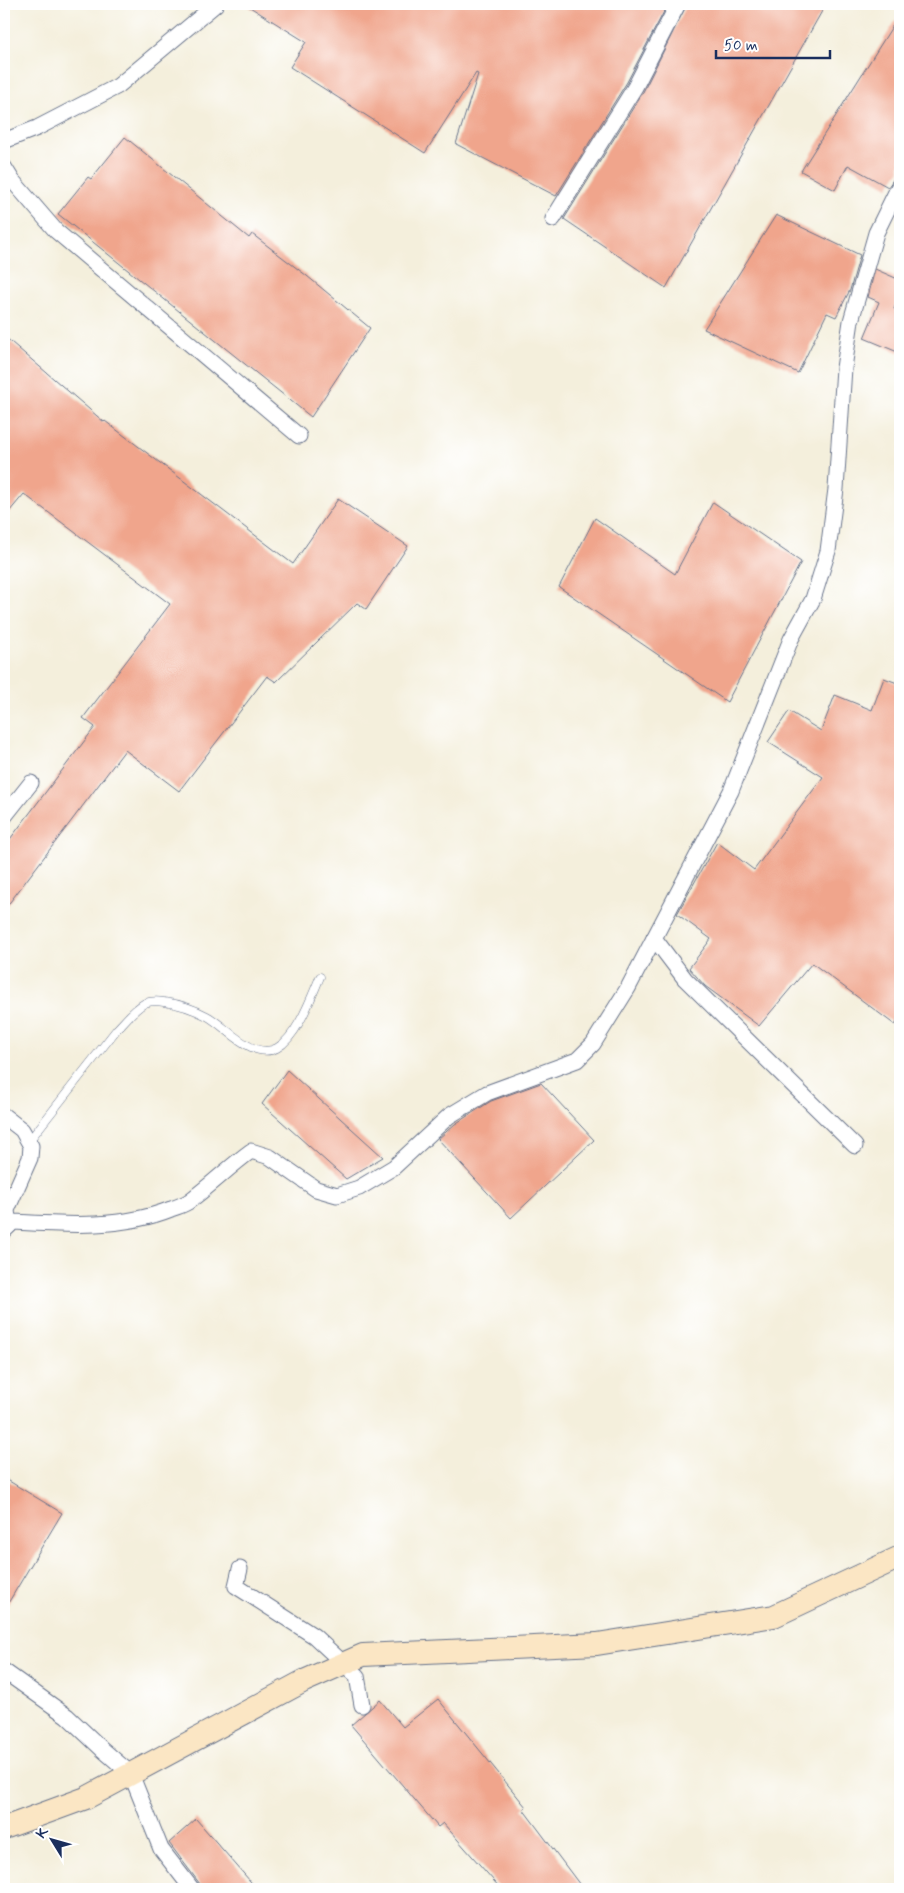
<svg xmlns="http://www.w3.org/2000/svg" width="904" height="1893" font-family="Mynerve,sans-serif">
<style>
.building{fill:#f0a58c}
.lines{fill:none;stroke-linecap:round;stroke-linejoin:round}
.lane-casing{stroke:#67728a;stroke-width:9}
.street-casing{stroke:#67728a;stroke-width:17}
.secondary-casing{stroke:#67728a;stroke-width:24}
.lane{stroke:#fff;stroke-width:8}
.street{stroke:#fff;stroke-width:15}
.secondary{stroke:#fbe6c4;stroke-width:22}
</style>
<rect width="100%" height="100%" fill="#fff"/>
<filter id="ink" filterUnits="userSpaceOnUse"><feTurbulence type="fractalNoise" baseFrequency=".02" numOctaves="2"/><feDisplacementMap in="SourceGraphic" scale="10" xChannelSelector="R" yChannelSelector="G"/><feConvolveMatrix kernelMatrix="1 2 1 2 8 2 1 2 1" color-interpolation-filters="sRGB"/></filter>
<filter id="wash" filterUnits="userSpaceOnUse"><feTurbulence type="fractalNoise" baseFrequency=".0096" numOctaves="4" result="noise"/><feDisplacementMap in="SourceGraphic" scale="20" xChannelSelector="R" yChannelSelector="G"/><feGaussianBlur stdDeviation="1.12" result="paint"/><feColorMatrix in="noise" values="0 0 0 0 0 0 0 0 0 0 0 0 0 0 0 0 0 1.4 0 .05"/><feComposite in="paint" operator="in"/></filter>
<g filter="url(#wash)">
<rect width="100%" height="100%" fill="#f4efdc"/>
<g id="blocks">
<g class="building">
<path d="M245,4H668L627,82L556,196L456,144L478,74L476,73L425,153L290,67L306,42Z"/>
<path d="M687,4H826L666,288L564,219L643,92Z"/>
<path d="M900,14V170L888,187L848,165L835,190L801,171Z"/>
<path d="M125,137L249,238L252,234L307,276L370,328L311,417L58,214L88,177L91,179Z"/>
<path d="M776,215L860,255L850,290L836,317L827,313L798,373L704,329Z"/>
<path d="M875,269L900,280V294L894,309L900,312V353L864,338L879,302L868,297Z"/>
<path d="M4,336L104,422L105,421L293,564L338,499L408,546L366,609L357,603L276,682L267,676L179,791L125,750L4,910V847L95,727L83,718L170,604L24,494L4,518Z"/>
<path d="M713,502L801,562L727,702L559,587L595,518L675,574Z"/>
<path d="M884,678L900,684V1018L895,1025L812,963L759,1026L705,986L689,968L711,939L677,914L717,842L754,870L823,777L768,742L789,711L821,731L835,695L872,710Z"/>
<path d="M287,1070L383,1157L346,1179L262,1104Z"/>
<path d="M541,1083L594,1140L511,1218L438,1139L455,1124L491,1101Z"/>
<path d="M4,1478L62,1513L4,1610Z"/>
<path d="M438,1699L526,1807L523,1809L583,1889H501L443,1823L438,1827L351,1725L380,1700L403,1727Z"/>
<path d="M196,1819L257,1889H204L200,1884L169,1843Z"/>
</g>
</g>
</g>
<g filter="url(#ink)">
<use href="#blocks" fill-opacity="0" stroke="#67728a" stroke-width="1"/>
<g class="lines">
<defs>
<path id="lane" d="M29,1141L117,1029C126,1020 134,1009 145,1003C151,1001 158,1001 164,1002C179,1004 194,1009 207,1016C226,1026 253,1061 277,1048C297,1037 311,998 320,977"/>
<g id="street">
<path d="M4,141L37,128L118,86L216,4"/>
<path d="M4,167L12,180L56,231L299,436"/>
<path d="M553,219L635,87L678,4"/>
<path d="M4,817L31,783"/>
<path d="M654,938L685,979L855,1146"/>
<path d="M4,1116L22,1130L31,1146L30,1158L7,1210L9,1226"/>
<path d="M4,1231L13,1222C66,1225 121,1229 171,1209C177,1207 183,1205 188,1202C210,1186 229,1167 251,1151L270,1157L316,1189L337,1195L359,1188L394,1167L449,1116L487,1093L577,1060L593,1044L628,988L731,791L791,639L813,599L828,551L836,489L844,368L851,321L876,233L900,184"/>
<path d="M240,1569L236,1586L314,1636L357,1676L362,1705"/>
<path d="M4,1671L67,1716L102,1749L131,1774L161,1849L192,1889"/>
</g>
<path id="secondary" d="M4,1828L86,1798L304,1681L363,1655L597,1644L774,1616L900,1557"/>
</defs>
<use href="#lane" class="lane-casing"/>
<use href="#street" class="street-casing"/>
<use href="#secondary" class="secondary-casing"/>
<use href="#lane" class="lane"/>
<use href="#street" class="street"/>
<use href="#secondary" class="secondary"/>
</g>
</g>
<rect width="904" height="1893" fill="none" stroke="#fff" stroke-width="20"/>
<g transform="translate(52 1840) rotate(307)" stroke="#ffffff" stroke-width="4" paint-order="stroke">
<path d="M0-4L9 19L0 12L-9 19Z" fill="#1b2f5e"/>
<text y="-8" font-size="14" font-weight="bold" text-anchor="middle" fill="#1b2f5e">K</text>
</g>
<path d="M716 50v8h114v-8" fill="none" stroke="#1b2f5e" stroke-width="2.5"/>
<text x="724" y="50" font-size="15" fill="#1b2f5e" stroke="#ffffff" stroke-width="4" paint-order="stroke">50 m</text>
</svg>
